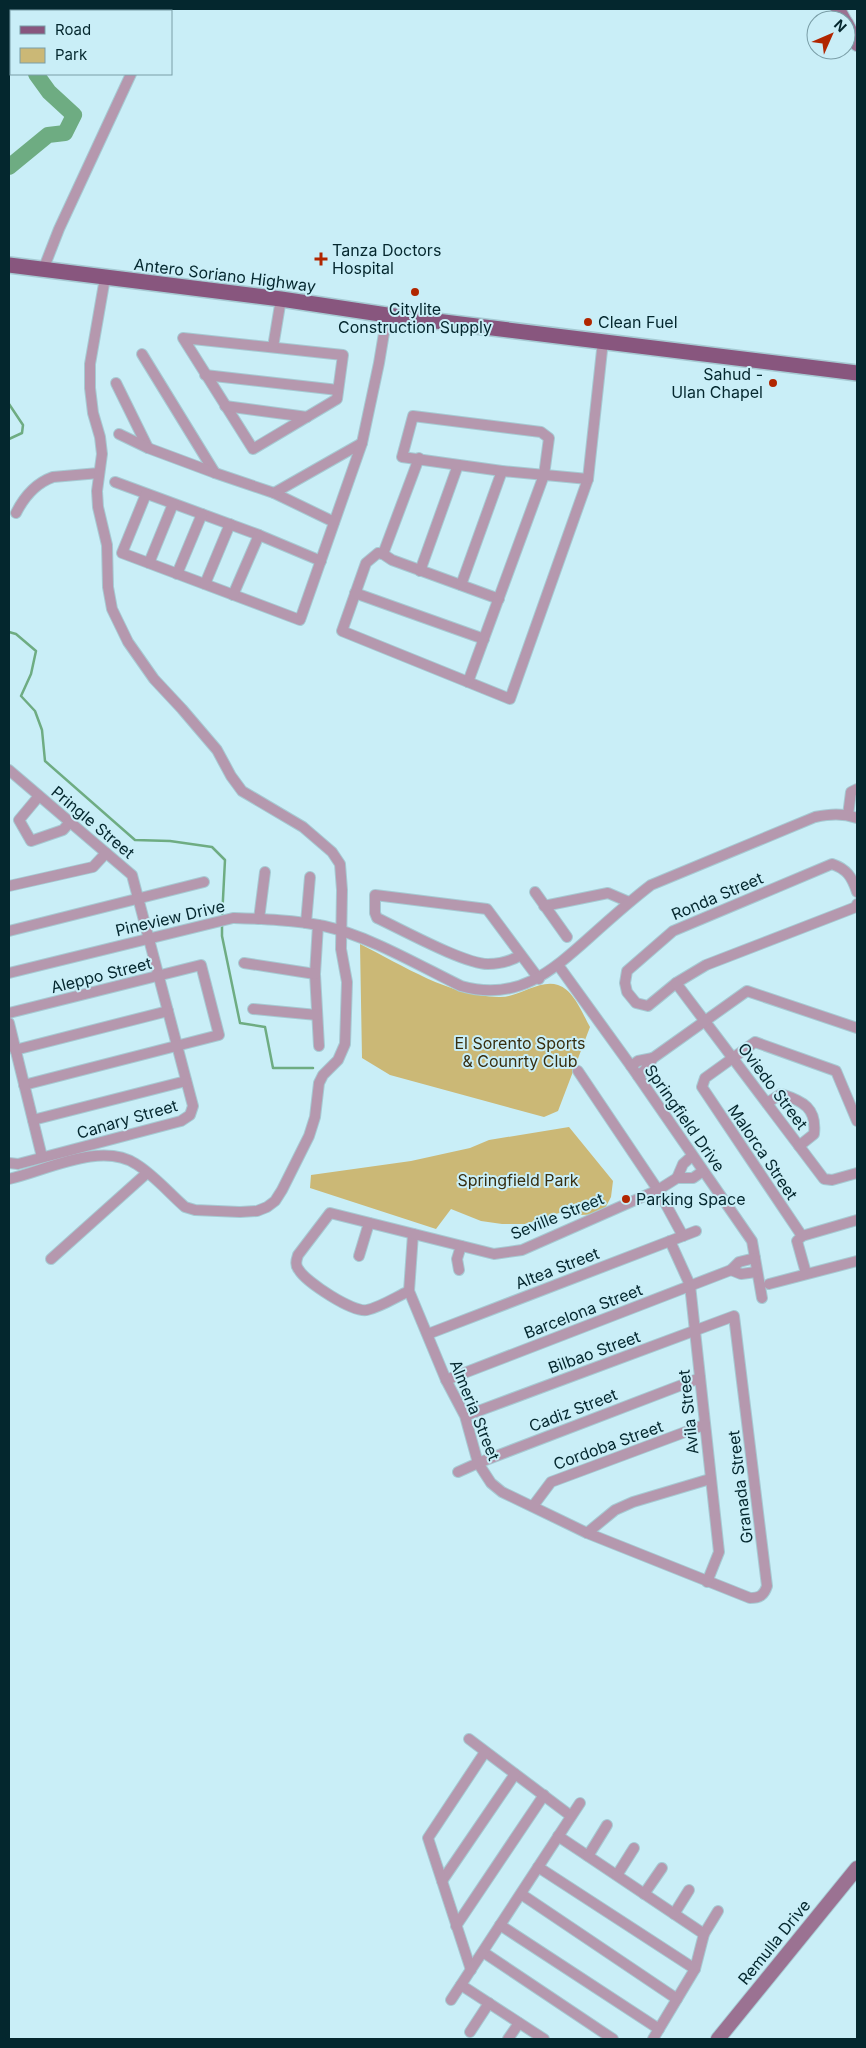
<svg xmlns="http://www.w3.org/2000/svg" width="866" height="2048" font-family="Inter,sans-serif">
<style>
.green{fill:#cbb876}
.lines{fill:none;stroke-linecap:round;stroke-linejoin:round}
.stream{stroke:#6eac82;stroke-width:2.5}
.river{stroke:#6eac82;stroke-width:16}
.street-casing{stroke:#a6cad3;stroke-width:12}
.secondary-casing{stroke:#a6cad3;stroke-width:16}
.primary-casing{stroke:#a6cad3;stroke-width:18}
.street{stroke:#b598ae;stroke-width:10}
.secondary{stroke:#9b7292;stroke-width:14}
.primary{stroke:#88567e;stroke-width:15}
.poi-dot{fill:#b12600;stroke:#c9eef7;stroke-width:2}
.labels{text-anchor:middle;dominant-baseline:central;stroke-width:4;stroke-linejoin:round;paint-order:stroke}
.poi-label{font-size:16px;fill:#04272e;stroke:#c9eef7;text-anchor:start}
.street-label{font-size:16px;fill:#04272e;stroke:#c9eef7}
.park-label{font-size:16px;fill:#372e10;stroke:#c9eef7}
</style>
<rect width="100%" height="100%" fill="#c9eef7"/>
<g class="green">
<path d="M360,944C404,966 449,996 499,997C518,998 539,979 558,985C574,990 583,1015 590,1027L558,1111L544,1117L390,1075L362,1058Z"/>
<path d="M569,1127L613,1181L611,1197L602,1214L580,1215L559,1213L525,1224H502L481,1221L451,1209L436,1229L310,1188L311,1175L411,1161L470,1148L489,1140Z"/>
</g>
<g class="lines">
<g class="stream">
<path d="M9,404L23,425L22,433L9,439"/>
<path d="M9,632L16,634L36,651L31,674L21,696L35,711L42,730L45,761L135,840L170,841L212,847L225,860L222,918"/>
<path d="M222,923V936L240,1023L265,1027L273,1068H313"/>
</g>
<g class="river">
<path d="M123,11L124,9"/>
<path d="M9,167L48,135L65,133L74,115L49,92L36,74"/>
</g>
<defs>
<g id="street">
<path d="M154,11V9"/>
<path d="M43,270L59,229L131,74"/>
<path d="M183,338L343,355L337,399L253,449Z"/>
<path d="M273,347L281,299"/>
<path d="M142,354L215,473"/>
<path d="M205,375L338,390"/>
<path d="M116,383L148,448"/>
<path d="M225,406L307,417"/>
<path d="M119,434L148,448L215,473L274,493L334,522"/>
<path d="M419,458L383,554L378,553L366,563L342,631L510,699L588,479L603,341"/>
<path d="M115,482L259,535L321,561"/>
<path d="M274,493L362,443"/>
<path d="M146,494L122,553L300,620L362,443L379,363L387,315"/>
<path d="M16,513C24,497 36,483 53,477L99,473"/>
<path d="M383,554L392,560L499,599"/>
<path d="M149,563L173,504"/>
<path d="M420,571L458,465"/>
<path d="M177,574L202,514"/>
<path d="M205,584L230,524"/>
<path d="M461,585L502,471"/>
<path d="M355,593L484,639"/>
<path d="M233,595L259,535"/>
<path d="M468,682L544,475L549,438L541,432L413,416L402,457L502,471L588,479"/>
<path d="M9,770L132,875L193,1106L190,1115L181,1121L18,1164L9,1163"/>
<path d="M39,796L19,820L31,841L63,830L70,822"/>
<path d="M848,815L851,792L857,789"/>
<path d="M9,886L93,867L106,853"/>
<path d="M535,892L567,937"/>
<path d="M857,892C852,877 847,869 832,864L673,931L627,971L625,983L627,992L636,1003L648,1006L676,983L706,965L856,907L857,904"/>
<path d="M544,906L608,893L629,902"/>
<path d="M259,919L265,872"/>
<path d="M306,923L310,877"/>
<path d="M318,925L315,974L319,1046"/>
<path d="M9,931L204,882"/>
<path d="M521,955C511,961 501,964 488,964C464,964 401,929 377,918L375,913V895L487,909L539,979"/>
<path d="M244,963L315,974"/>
<path d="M558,965L631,1066L752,1241L762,1298"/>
<path d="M9,973L233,918C263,919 295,920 324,926C369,936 420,966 461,986C517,1002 551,972 590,937C610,919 630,901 651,885L815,817C830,814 842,813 857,818"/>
<path d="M676,983L824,1179L832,1180L857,1173"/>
<path d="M253,1009L317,1015"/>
<path d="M9,1013L201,965L219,1035L24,1085"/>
<path d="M9,1023L42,1157"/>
<path d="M15,1050L168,1011"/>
<path d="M631,1066L638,1061L653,1058"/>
<path d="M578,1071L658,1190L683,1236"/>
<path d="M638,1076L645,1070L653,1058L747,991L857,1028"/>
<path d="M767,1103L781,1094C803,1101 817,1108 814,1134L799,1146"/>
<path d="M33,1120L186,1081"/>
<path d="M677,1178L683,1164L692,1156"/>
<path d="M9,1179C45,1171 101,1141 136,1164C154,1175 169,1193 185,1207L195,1210L240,1212L257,1211L267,1207L275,1201L282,1190L309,1136L315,1117L319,1083L323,1075L338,1060L345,1044L347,982L341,949L342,890L340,864L332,852L303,827L242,791L231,776L217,750L182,709L154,679L128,642L112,609L108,587L107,545L98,507L97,491L102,454L100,437L93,413L90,388V364L105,278"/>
<path d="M413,1234L409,1291L446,1380L465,1416L478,1463L491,1483L502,1492L587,1533L750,1598C760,1598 764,1595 767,1586L734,1316L465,1416"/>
<path d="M802,1236L857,1220"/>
<path d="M670,1241L690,1285L719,1552L707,1582"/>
<path d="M359,1256L369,1223"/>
<path d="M755,1258L739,1262L731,1270L741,1274L756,1272"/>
<path d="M51,1259L147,1173"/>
<path d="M459,1270L457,1259L461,1246"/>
<path d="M806,1273L797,1241L802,1236L702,1087L705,1078L755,1042L836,1071L857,1121"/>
<path d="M769,1284L857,1261"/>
<path d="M409,1291C396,1297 381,1307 367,1310C353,1313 306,1282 299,1270C295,1265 296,1261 298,1255L330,1213L494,1254L522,1250L658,1190L677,1178H693L703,1171"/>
<path d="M428,1334L696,1231"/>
<path d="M446,1380L731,1270"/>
<path d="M458,1472L478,1463L700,1378"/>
<path d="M533,1506L551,1482L704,1425"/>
<path d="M587,1533L615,1510L633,1502L710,1479"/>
<path d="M469,1739L571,1816"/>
<path d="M558,1836L704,1934"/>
<path d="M588,1856L607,1825"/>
<path d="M538,1867L695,1969"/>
<path d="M617,1875L634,1848"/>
<path d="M442,1881L515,1774"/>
<path d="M521,1894L677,1999"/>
<path d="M644,1894L662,1868"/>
<path d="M674,1914L689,1890"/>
<path d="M500,1925L659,2029"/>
<path d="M456,1926L544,1795"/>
<path d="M483,1952L613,2039"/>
<path d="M471,1970L428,1838L485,1752"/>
<path d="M461,1985L544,2039"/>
<path d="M451,2000L580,1803"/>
<path d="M470,2032L489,2003"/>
<path d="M508,2039L519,2023"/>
<path d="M653,2039L695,1969L704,1934L718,1911"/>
</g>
<g id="secondary">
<path d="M838,9L844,20"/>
<path d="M846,23L857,44"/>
<path d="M718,2039L857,1868"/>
</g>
<path id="primary" d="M9,265L281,299L387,315L857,373"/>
</defs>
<use href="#street" class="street-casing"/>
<use href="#secondary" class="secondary-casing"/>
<use href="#primary" class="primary-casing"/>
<use href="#street" class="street"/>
<use href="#secondary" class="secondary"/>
<use href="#primary" class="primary"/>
</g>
<g class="poi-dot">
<path d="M318.5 251.5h5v5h5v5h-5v5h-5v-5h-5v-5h5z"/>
<circle cx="415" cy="292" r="5"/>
<circle cx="588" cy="322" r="5"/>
<circle cx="773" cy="383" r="5"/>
<circle cx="626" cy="1199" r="5"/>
</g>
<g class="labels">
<g class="poi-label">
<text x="332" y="250">Tanza Doctors<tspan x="332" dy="18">Hospital</tspan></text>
<text x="415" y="309" text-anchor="middle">Citylite<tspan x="415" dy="18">Construction Supply</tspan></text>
<text x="598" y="322">Clean Fuel</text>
<text x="763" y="374" text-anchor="end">Sahud -<tspan x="763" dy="18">Ulan Chapel</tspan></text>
<text x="636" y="1199">Parking Space</text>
</g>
<g class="street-label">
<text transform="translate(225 275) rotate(7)">Antero Soriano Highway</text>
<text transform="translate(93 822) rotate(40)">Pringle Street</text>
<text transform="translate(717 896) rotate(-23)">Ronda Street</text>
<text transform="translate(170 918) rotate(-13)">Pineview Drive</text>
<text transform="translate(101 975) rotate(-14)">Aleppo Street</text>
<text transform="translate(773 1086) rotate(53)">Oviedo Street</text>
<text transform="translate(685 1118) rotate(55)">Springfield Drive</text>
<text transform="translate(127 1119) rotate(-16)">Canary Street</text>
<text transform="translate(763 1152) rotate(56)">Malorca Street</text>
<text transform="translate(557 1216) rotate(-22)">Seville Street</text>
<text transform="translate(557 1268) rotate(-21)">Altea Street</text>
<text transform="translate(583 1311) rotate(-21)">Barcelona Street</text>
<text transform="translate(594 1352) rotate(-20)">Bilbao Street</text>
<text transform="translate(475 1410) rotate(68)">Almeria Street</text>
<text transform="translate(573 1410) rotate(-21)">Cadiz Street</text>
<text transform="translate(688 1412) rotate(-96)">Avila Street</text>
<text transform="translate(608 1445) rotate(-20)">Cordoba Street</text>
<text transform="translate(740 1487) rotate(-97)">Granada Street</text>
<text transform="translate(774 1942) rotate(-51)">Remulla Drive</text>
</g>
<g class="park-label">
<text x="520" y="1043">El Sorento Sports<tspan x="520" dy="18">&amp; Counrty Club</tspan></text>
<text x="518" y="1180">Springfield Park</text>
</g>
</g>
<rect width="866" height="2048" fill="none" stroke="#04272e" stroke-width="20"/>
<rect x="10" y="10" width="162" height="65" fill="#c9eef7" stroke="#7a9ea7"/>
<rect x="20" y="26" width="25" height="8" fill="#88567e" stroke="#7a9ea7"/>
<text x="55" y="35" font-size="15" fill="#04272e">Road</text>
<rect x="20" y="48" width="25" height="15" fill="#cbb876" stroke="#7a9ea7"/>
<text x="55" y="60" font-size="15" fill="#04272e">Park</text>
<g transform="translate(831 35) rotate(45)"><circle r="24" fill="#c9eef7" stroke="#7a9ea7"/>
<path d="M0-4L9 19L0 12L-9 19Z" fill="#b12600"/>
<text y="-8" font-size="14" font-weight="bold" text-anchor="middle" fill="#04272e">N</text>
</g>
</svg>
